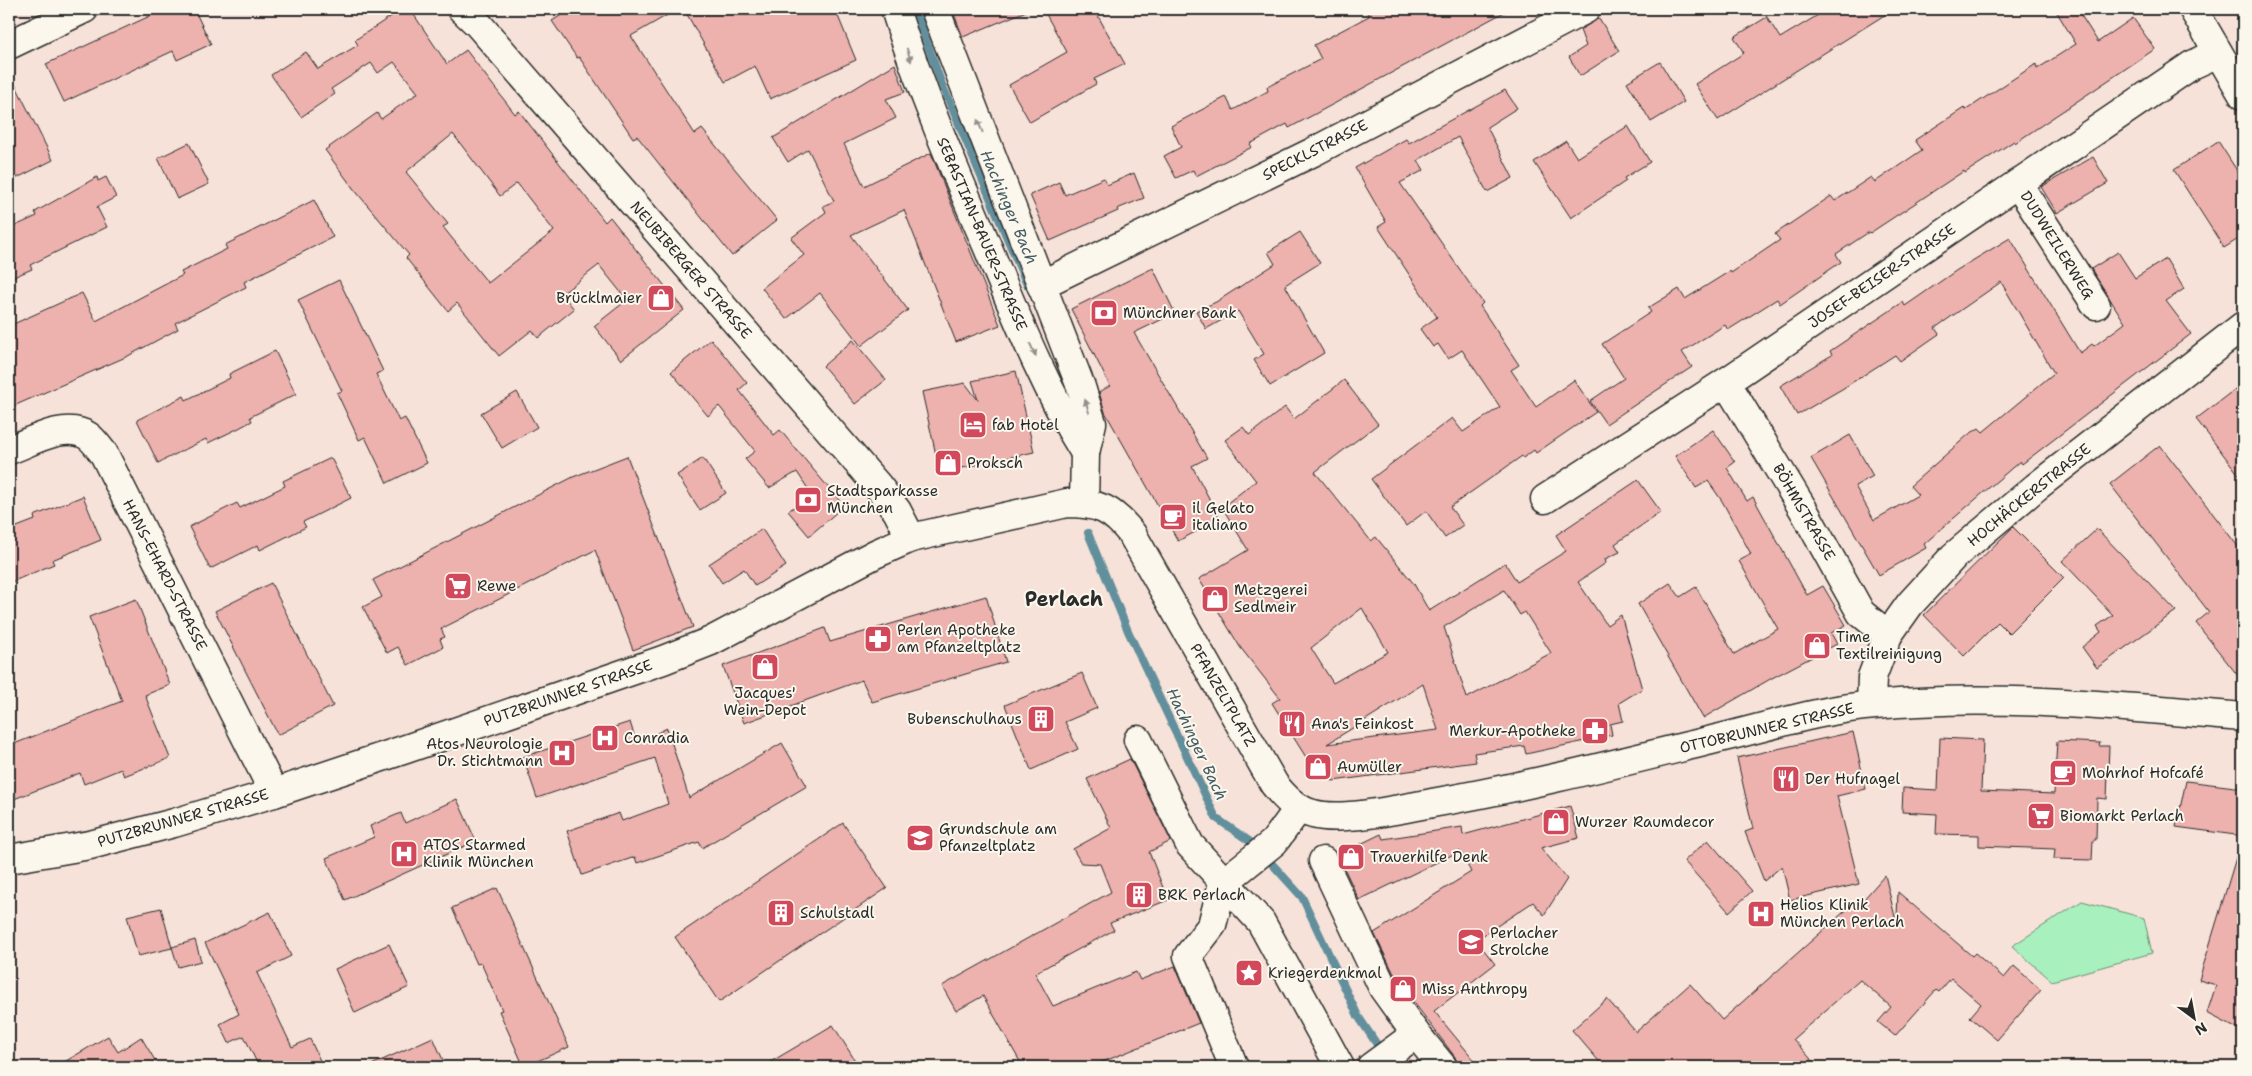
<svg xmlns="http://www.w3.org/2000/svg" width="2252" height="1076" font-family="'Shantell Sans',sans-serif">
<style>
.green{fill:#a8f0bd;stroke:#6a8e74}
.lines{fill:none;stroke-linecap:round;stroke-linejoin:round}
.stream{stroke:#628f9c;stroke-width:8}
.building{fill:#edb1ae;stroke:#2b2b2b;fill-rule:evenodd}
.minor-casing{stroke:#2b2b2b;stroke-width:31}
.major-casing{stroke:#2b2b2b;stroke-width:31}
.minor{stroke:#fbf7ec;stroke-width:28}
.major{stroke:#fbf7ec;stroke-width:28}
.oneway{fill:#93918c}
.labels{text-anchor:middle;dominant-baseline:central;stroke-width:4;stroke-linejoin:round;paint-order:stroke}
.street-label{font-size:15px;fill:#2b2b2b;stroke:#fbf7ec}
.poi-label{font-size:15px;fill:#2b2b2b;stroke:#fbf7ec;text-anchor:start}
.water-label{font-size:16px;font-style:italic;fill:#475d64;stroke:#fbf7ec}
.district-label{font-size:20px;font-weight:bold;fill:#2b2b2b;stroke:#fbf7ec}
</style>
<rect width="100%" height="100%" fill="#f7e2d9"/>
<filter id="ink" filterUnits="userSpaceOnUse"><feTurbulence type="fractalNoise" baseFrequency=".02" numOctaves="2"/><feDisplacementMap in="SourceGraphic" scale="10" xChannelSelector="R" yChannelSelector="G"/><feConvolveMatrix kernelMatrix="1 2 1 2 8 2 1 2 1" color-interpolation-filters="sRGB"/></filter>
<g filter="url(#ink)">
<path class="green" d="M2082,901L2144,918L2152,953L2052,981L2012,946Z"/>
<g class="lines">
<g class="stream">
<path d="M915,9L941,82L1027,285"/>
<path d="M1088,533L1128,631L1216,818L1255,845L1302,897L1358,1016L1376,1043L1397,1067"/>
</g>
</g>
<g class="building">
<path d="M165,9H194L211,44L177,60L173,51L64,102L46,64Z"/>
<path d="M402,9H410L447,64L466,50L515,114L519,111L605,222L610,217L684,310L621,360L594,326L627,300L599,265L562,294L574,309L538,338L532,330L499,356L457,303L448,311L406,258L409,255L353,188L325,150L377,113L381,119L418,93L394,62L378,73L371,63L331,89L335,94L301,117L271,75L306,52L318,69L358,45L355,40ZM453,134L500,196L517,183L554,231L488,283L443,227L448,224L406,172Z"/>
<path d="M571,9H678L631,36L695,134L702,129L777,220L732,256L637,136L633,138L579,57L577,58L552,21Z"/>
<path d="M684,9H835L856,60L770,99L755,66L725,82Z"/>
<path d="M952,9H1031L963,37Z"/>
<path d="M1043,9H1094L1125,64L1094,79L1096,84L1030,122L1009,85L1067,52Z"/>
<path d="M1366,9H1510L1289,128L1287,124L1250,144L1252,147L1196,176L1193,170L1176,178L1164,156L1181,147L1171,126L1226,97L1233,110L1268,91L1267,87L1321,59L1314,45L1369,16Z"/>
<path d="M1828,9H1894L1718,120L1695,84L1744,53L1734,37L1767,17L1780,38Z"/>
<path d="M2055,9H2077L2098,42L2133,18L2155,49L2015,143L2014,141L1965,173L1964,171L1870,233L1869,232L1836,254L1841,262L1780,304L1777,299L1728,330L1725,325L1682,352L1692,367L1606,424L1590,401L1624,378L1602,344L1651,312L1648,308L1679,289L1685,299L1730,271L1731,273L1780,240L1775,234L1831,196L1835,201L1871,177L1875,182L1922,150L1915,140L1964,108L1966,110L2036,64L2037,69L2076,44Z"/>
<path d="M1599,18L1619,51L1580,76L1569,57L1586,46L1580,30Z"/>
<path d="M1660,62L1684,102L1651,122L1627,82Z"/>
<path d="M895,64L905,92L886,99L896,118L844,144L864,186L931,153L1000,325L956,342L904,210L851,235L908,310L861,346L820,293L786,319L762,288L804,255L791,238L826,212L823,206L834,201L808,149L788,162L773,138Z"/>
<path d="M9,72L53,160L9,182Z"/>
<path d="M1505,90L1517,108L1487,127L1513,178L1487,192L1458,137L1418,160L1424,170L1400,183L1483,303L1480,306L1519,365L1511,370L1536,407L1574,380L1596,412L1536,453L1534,450L1523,458L1522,456L1450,507L1463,525L1445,538L1426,511L1406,526L1371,479L1452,418L1463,432L1500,407L1462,350L1448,359L1438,344L1433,347L1420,329L1437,317L1378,227L1386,222L1355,168L1406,139L1409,143Z"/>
<path d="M1628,126L1650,162L1624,178L1626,181L1571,218L1534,162L1566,141L1577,158Z"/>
<path d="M2218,141L2243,180V236L2224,248L2174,170Z"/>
<path d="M189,143L209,184L177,199L158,158Z"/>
<path d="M2093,157L2108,183L2057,213L2041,187Z"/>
<path d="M1134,173L1144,198L1117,209L1118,211L1050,241L1030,195L1059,182L1065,195L1104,178L1107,185Z"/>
<path d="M97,177L98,181L106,177L116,197L97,207L107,227L30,265L32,269L9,279V218L13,227L37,216L35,212Z"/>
<path d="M314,200L333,237L244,282L246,287L175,323L178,329L128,356L9,408V326L82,293L96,321L183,275L181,272L227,249L225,245Z"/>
<path d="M1300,232L1320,263L1285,285L1324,353L1270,386L1254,360L1264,354L1238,311L1206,329L1196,311L1216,302L1275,264L1268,252Z"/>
<path d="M2010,238L2080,353L2092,344L2094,346L2125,323L2091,269L2118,252L2135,278L2166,259L2184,289L2166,301L2191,334L2022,464L2020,461L1924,544L1926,548L1879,575L1811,458L1850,435L1873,476L1855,486L1874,520L1918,495L1910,486L1968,435L1979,428L1983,432L2054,373L2001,282L1935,328L1939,334L1900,361L1895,355L1842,389L1797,415L1780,386L1832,355L1830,351L1903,302L1905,306L1957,270Z"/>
<path d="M1153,268L1175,313L1134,333L1207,458L1192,466L1220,519L1178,541L1105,412L1099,392L1110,386L1071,309Z"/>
<path d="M339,280L383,371L376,374L399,421L405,418L427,463L387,483L365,437L359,440L337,393L342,391L298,300Z"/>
<path d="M711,339L747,383L739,390L774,435L780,430L844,506L809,536L788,511L812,495L797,472L769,488L745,459L755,451L719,406L708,416L671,372Z"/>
<path d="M853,340L886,380L855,404L823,366Z"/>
<path d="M275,351L296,394L250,417L252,421L239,428L208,443L206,439L158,463L137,420L184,396L186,400L230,378L229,374Z"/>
<path d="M1016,371L1034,452L940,473L922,392L965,383L978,400L972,381Z"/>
<path d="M1344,380L1378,424L1315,472L1371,541L1376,537L1414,584L1429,611L1505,563L1517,582L1566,551L1556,535L1638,480L1661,512L1615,544L1620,552L1605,559L1606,563L1578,582L1607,625L1621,615L1642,689L1619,703L1623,721L1610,724L1612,735L1526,754L1524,746L1474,753L1476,762L1333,781L1314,770L1272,703L1280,698L1240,647L1199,579L1248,550L1222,507L1256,481L1225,440L1243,427L1249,435L1285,407L1294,419ZM1504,590L1520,615L1525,612L1551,653L1467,698L1444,627ZM1362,608L1388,652L1333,683L1311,648ZM1423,684L1438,730L1327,744Z"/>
<path d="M2243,383V480L2196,419Z"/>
<path d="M517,392L537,427L502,448L481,413Z"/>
<path d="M1713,430L1735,462L1727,468L1747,501L1753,497L1807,595L1823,586L1846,625L1831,633L1837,644L1772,678L1703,718L1638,604L1670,583L1680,597L1696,587L1734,654L1778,629L1739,561L1751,554L1722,501L1708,481L1696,488L1675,456Z"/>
<path d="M2160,445L2243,553V682L2196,623L2209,612L2110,484Z"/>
<path d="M627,456L693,627L633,650L595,550L441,629L445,637L440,639L443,647L408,665L398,647L387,653L363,607L382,597L373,580L573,477Z"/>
<path d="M331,458L351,498L303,522L306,527L260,550L258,545L210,569L189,527L237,503L240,508L285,486L283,481Z"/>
<path d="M703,458L726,493L700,510L677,475Z"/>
<path d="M83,496L101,540L52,560L54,564L9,583V530L35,520L34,516Z"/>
<path d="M2013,527L2064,578L2009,633L1998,622L1964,656L1924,615Z"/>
<path d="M762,529L786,566L755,586L744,569L722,583L709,564Z"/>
<path d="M2097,529L2176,611L2097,668L2082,647L2101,632L2097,626L2113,615L2062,561Z"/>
<path d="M271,583L333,706L278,735L215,611Z"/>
<path d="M986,596L1006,662L872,702L862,680L744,723L723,666L825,628L830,642Z"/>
<path d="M136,599L170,685L145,695L170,758L124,776L121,769L84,784L80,773L9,801V746L122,701L89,617Z"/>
<path d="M1082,673L1097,708L1065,722L1078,749L1031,770L1005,705Z"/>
<path d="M630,722L635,738L646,734L647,738L667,728L689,798L782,743L807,786L702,848L699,842L637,863L635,857L582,875L567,831L619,813L622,821L668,804L655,758L537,798L523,757Z"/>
<path d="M1853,732L1866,789L1837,796L1859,884L1790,900L1782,866L1764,881L1745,832L1753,829L1737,758Z"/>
<path d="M1940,738L1983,740L1981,791L2054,794L2057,741L2100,743L2099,746H2109L2107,799L2097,798L2096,840H2093L2092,860L2054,859L2055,849L1979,846V835L1936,834L1937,814L1902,812L1903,788L1938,790Z"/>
<path d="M1130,759L1171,841L1149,852L1168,900L1110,923L1114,930L1035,973L1053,1006L1136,972L1140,980L1175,966L1199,1023L1090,1067H1023L983,996L956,1011L942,986L1111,892L1100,864L1081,863L1073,849L1111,828L1087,779Z"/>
<path d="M2186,781L2243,788V836L2176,827Z"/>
<path d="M457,799L476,841L345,900L326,858L374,837L370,826L401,813L405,823Z"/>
<path d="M1570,806L1579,838L1541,848L1567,879L1544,915L1533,902L1476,940L1495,964L1434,1011L1480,1067H1458L1455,1057L1397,980L1374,933L1471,872L1460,851L1359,900L1338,855L1381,834L1383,839L1462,827L1463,835Z"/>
<path d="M843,823L887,888L719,1002L675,937Z"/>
<path d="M1708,840L1752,891L1729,912L1684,861Z"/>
<path d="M2238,851H2243V1032L2207,1013L2216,985L2199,980Z"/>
<path d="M1885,875L1895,917H1897L1898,892L1972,956L1975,953L2004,978L2014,966L2041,990L1997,1040L1970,1017L1981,1004L1951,978L1939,992L1936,990L1895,1036L1878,1022L1891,1007L1860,980L1793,1039L1818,1067H1604L1572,1030L1607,999L1636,1032L1690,984L1722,1020L1862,896L1863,900Z"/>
<path d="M497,888L569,1047L524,1067L499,1011L502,1010L481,963L477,964L452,908Z"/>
<path d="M161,908L172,948L138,956L127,916Z"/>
<path d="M270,912L291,956L257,973L292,1047L310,1039L323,1067H248L257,1063L244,1036L229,1043L220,1024L239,1014L205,943Z"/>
<path d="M195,940L201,961L178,967L172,947Z"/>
<path d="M389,944L409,987L355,1013L335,969Z"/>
<path d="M833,1025L859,1067H762Z"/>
<path d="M108,1036L118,1052L141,1037L159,1067H56Z"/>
<path d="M433,1037L446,1067H367Z"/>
</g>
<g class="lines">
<defs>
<g id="minor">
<path d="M462,9L478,24L878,486L897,511L911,538"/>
<path d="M895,9C921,91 954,169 988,248C1017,318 1045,389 1085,453"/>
<path d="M935,9L1081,387L1092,423L1085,453L1084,503"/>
<path d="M9,45L84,9"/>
<path d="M2018,184L2096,305"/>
<path d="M1041,285L1313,152L1586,9"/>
<path d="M1726,382L1803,509L1861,613L1888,635"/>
<path d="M9,450C31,442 65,421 88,436C94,440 99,448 104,454L274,793"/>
<path d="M1545,499L1726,382L2192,65L2218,53"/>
<path d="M1871,705L1872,677L1888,635L1910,604L1954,556L2036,487L2243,326"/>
<path d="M1138,740L1190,845L1261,922L1340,1067"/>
<path d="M1323,861L1383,988L1416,1034L1443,1067"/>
<path d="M1234,1067L1188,956L1212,925L1223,883L1274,842L1299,808"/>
<path d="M1371,1067L1416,1034"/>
</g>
<g id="major">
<path d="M2193,9L2243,95"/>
<path d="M9,859L90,845L174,823L274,793L406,749L663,660L711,641L875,554L911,538L1067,503C1099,503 1112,509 1132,534L1274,784C1284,797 1296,810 1313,814C1341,822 1401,809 1432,803C1530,786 1626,761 1724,737C1773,725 1824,709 1875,705C1998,693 2120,707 2243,717"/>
</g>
</defs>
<use href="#minor" class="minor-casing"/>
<use href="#major" class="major-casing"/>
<use href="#minor" class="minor"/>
<use href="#major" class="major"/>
</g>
<defs><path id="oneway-solid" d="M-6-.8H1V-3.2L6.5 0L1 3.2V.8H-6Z" transform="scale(1.25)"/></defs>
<g class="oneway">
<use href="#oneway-solid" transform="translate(909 55) rotate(71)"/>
<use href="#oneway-solid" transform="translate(980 126) rotate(-112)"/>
<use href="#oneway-solid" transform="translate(1033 350) rotate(65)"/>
<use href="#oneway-solid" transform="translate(1087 406) rotate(-107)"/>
</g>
</g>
<defs>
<symbol id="shop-square" viewBox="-11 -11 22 22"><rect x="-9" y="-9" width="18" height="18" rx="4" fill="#d1495b" stroke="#fbf7ec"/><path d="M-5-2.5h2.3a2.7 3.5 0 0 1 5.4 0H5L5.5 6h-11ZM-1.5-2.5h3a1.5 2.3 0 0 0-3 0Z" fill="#fff"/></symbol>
<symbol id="bank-square" viewBox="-11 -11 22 22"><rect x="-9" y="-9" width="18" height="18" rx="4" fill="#d1495b" stroke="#fbf7ec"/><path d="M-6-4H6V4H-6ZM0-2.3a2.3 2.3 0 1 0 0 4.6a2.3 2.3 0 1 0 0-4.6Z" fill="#fff"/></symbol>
<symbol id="hotel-square" viewBox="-11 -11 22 22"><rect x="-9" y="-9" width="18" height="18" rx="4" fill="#d1495b" stroke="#fbf7ec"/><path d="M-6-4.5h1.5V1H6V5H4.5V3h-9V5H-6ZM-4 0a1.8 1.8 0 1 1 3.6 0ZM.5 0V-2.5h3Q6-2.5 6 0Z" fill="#fff"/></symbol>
<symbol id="cafe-square" viewBox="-11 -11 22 22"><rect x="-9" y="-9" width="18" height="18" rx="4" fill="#d1495b" stroke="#fbf7ec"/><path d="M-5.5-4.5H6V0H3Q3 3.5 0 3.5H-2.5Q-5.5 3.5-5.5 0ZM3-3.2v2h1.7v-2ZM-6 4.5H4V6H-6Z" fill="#fff"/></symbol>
<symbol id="supermarket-square" viewBox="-11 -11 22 22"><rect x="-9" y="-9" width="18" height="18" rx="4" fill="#d1495b" stroke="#fbf7ec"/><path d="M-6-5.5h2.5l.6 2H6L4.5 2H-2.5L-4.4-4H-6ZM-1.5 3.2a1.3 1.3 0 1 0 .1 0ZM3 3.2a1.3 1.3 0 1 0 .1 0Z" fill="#fff"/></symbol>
<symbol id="pharmacy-square" viewBox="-11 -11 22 22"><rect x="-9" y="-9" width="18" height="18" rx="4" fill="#d1495b" stroke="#fbf7ec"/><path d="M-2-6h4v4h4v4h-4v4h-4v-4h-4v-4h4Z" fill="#fff"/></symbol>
<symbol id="building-square" viewBox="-11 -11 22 22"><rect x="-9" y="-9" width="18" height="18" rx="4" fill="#d1495b" stroke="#fbf7ec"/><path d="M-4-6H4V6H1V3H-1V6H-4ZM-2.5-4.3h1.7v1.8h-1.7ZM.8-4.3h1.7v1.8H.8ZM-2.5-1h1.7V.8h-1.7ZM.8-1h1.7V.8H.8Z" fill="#fff"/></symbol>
<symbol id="restaurant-square" viewBox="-11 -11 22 22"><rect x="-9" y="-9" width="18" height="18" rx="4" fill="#d1495b" stroke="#fbf7ec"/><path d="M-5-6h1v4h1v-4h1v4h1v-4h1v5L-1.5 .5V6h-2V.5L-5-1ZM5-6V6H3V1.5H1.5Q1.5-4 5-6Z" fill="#fff"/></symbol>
<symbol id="hospital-square" viewBox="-11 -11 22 22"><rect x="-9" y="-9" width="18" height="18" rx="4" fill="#d1495b" stroke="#fbf7ec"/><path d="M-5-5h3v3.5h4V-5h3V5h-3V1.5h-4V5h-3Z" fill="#fff"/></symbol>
<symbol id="school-square" viewBox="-11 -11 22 22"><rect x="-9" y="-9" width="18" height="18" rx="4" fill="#d1495b" stroke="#fbf7ec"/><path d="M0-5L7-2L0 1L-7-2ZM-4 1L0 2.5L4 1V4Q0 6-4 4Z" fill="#fff"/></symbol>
<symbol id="sight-square" viewBox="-11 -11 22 22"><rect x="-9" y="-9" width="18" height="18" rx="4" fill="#d1495b" stroke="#fbf7ec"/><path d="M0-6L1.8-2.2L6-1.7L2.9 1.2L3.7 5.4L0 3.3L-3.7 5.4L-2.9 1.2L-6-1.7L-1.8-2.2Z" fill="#fff"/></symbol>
</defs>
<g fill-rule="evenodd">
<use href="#shop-square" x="645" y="282" width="32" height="32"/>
<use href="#bank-square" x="1088" y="297" width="32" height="32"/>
<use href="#hotel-square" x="957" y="409" width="32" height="32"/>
<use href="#shop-square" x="932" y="447" width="32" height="32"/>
<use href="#bank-square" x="792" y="484" width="32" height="32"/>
<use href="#cafe-square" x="1157" y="501" width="32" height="32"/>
<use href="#supermarket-square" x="442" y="570" width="32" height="32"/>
<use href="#shop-square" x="1199" y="583" width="32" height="32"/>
<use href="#pharmacy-square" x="862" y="623" width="32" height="32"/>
<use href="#shop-square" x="1801" y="630" width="32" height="32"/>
<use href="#shop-square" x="749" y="651" width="32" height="32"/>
<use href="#building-square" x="1025" y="703" width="32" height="32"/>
<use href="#restaurant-square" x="1276" y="708" width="32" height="32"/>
<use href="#pharmacy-square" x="1579" y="715" width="32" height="32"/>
<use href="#hospital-square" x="589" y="722" width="32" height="32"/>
<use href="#hospital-square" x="546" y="737" width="32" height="32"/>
<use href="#shop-square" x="1302" y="751" width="32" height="32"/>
<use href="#cafe-square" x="2047" y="757" width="32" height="32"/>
<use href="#restaurant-square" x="1770" y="763" width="32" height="32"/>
<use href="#supermarket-square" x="2025" y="800" width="32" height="32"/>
<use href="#shop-square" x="1540" y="806" width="32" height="32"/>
<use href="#school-square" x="904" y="822" width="32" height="32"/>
<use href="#hospital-square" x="388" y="838" width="32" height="32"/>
<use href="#shop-square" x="1335" y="841" width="32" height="32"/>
<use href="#building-square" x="1123" y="879" width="32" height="32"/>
<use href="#building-square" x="765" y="897" width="32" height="32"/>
<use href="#hospital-square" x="1745" y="898" width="32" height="32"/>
<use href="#school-square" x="1455" y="926" width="32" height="32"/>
<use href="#sight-square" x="1233" y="957" width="32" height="32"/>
<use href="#shop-square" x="1387" y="973" width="32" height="32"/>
</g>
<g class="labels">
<g class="street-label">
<text transform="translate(1315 150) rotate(-27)">SPECKLSTRASSE</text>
<text transform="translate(982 234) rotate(67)">SEBASTIAN-BAUER-STRASSE</text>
<text transform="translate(2057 245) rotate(58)">DUDWEILERWEG</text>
<text transform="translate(691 270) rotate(49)">NEUBIBERGER STRASSE</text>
<text transform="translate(1882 276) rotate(-34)">JOSEF-BEISER-STRASSE</text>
<text transform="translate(2029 495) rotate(-39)">HOCHÄCKERSTRASSE</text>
<text transform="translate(1804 512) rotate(60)">BÖHMSTRASSE</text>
<text transform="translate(165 575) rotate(63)">HANS-EHARD-STRASSE</text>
<text transform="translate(568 693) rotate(-19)">PUTZBRUNNER STRASSE</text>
<text transform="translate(1223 695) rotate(60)">PFANZELTPLATZ</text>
<text transform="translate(1767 728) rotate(-13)">OTTOBRUNNER STRASSE</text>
<text transform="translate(183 818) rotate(-16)">PUTZBRUNNER STRASSE</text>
</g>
<g class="poi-label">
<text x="642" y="298" text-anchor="end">Brücklmaier</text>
<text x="1123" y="313">Münchner Bank</text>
<text x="992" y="425">fab Hotel</text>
<text x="967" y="463">Proksch</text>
<text x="827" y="491">Stadtsparkasse<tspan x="827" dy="17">München</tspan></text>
<text x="1192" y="508">il Gelato<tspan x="1192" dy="17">italiano</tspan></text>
<text x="477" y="586">Rewe</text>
<text x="1234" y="590">Metzgerei<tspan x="1234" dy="17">Sedlmeir</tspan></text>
<text x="897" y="630">Perlen Apotheke<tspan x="897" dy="17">am Pfanzeltplatz</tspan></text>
<text x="1836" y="637">Time<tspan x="1836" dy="17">Textilreinigung</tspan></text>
<text x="765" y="693" text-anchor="middle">Jacques'<tspan x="765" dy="17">Wein-Depot</tspan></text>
<text x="1022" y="719" text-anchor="end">Bubenschulhaus</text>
<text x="1311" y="724">Ana's Feinkost</text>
<text x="1576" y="731" text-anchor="end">Merkur-Apotheke</text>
<text x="624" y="738">Conradia</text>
<text x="543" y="744" text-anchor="end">Atos Neurologie<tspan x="543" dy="17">Dr. Stichtmann</tspan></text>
<text x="1337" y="767">Aumüller</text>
<text x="2082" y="773">Mohrhof Hofcafé</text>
<text x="1805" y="779">Der Hufnagel</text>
<text x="2060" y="816">Biomarkt Perlach</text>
<text x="1575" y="822">Wurzer Raumdecor</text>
<text x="939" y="829">Grundschule am<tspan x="939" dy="17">Pfanzeltplatz</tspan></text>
<text x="423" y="845">ATOS Starmed<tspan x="423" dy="17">Klinik München</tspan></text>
<text x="1370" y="857">Trauerhilfe Denk</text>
<text x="1158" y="895">BRK Perlach</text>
<text x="1780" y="905">Helios Klinik<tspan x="1780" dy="17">München Perlach</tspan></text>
<text x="800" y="913">Schulstadl</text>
<text x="1490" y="933">Perlacher<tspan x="1490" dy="17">Strolche</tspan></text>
<text x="1268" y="973">Kriegerdenkmal</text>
<text x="1422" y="989">Miss Anthropy</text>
</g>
<g class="water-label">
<text transform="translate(1009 207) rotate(67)">Hachinger Bach</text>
<text transform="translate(1197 744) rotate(65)">Hachinger Bach</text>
</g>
<g class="district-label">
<text x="1064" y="599">Perlach</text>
</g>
</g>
<rect width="2252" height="1076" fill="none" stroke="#fbf7ec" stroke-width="30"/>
<rect x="15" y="15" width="2222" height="1046" fill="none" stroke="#2b2b2b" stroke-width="2" filter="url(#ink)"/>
<g transform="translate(2194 1018) rotate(148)" stroke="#fbf7ec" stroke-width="4" paint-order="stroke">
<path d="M0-4L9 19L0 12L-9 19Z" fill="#2b2b2b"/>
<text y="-8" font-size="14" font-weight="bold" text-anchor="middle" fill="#2b2b2b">N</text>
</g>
</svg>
